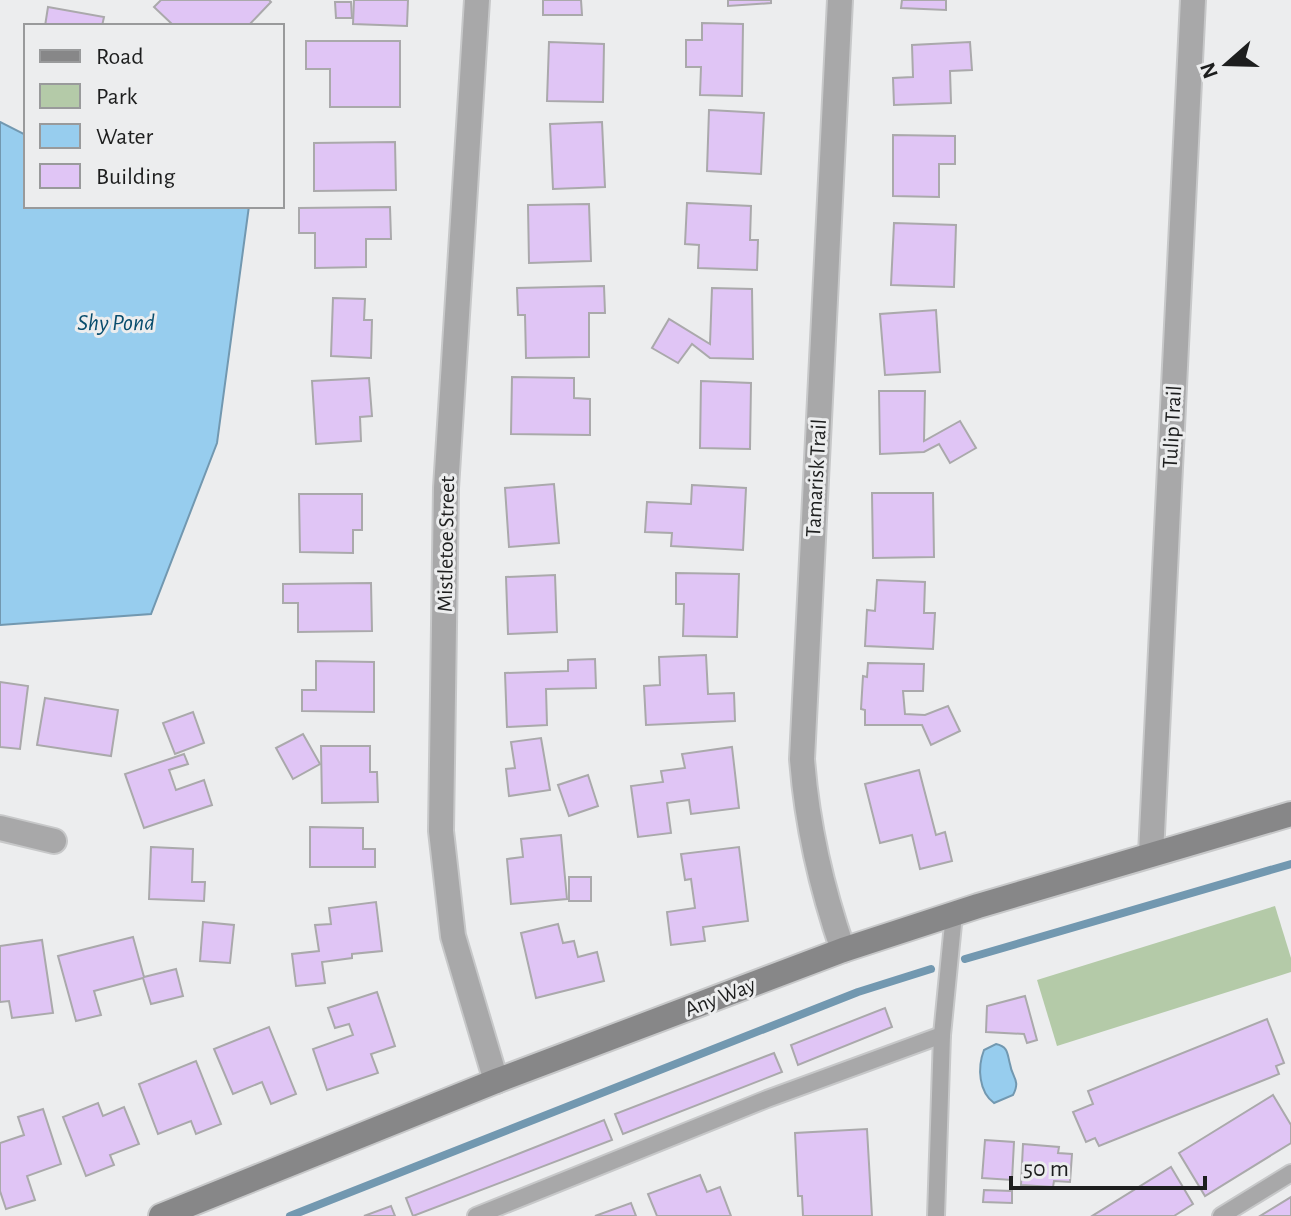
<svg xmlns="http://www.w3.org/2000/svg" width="1291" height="1216" font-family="'Alegreya Sans',sans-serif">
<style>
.green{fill:#b4caa8}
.water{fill:#97cdee;stroke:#7298b0;stroke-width:2}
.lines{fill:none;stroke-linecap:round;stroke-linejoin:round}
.stream{stroke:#7298b0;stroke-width:8}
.building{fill:#e0c5f5;stroke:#aaa9ab;stroke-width:2}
.lane-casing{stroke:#c7c8c9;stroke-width:20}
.street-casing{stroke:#c7c8c9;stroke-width:28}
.secondary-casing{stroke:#c7c8c9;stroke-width:28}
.lane{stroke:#a8a8a9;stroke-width:16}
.street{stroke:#a8a8a9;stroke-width:24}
.secondary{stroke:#878788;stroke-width:24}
.labels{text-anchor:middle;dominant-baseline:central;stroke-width:6;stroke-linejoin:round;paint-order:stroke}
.street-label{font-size:22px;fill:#1d1e1e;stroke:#ecedee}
.water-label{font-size:24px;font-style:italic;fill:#084d6d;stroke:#ecedee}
</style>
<rect width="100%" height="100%" fill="#ecedee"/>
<path class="green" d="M1275,906L1291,958V972L1057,1046L1037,980Z"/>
<g class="water">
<path d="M0,122L26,135V206H249L217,443L151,614L0,625Z"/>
<path d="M996,1044C1009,1047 1007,1054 1010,1064C1012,1078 1021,1080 1013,1095L994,1103C979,1092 977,1068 984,1050Z"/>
</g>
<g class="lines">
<g class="stream">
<path d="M965,959L1291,864"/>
<path d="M290,1216L858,992L931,969"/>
</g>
</g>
<g class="building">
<path d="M161,0H269L271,2L248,26H174L154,7Z"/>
<path d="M354,0H408L407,26L353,24Z"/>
<path d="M543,0H581L582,15H543Z"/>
<path d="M728,0H771V3L728,6Z"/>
<path d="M902,0H946V10L901,8Z"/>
<path d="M335,2H351L352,18H336Z"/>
<path d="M48,7L104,17L102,26H45Z"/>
<path d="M702,23L743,24L742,96L700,95L701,67H686V40H702Z"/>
<path d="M306,41H400V107H330V69H306Z"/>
<path d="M549,42L604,44L603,102L547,101Z"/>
<path d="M970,42L972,70L950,71L951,103L894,105L893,78L913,77L912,45Z"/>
<path d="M709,110L764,113L761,174L707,171Z"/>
<path d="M602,122L605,187L553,189L550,124Z"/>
<path d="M893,135L955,136V164H939V197L893,196Z"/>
<path d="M395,142L396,190L314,191V143Z"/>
<path d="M687,203L751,206L750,240H758L757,270L698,268L699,245L685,244Z"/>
<path d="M589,204L591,261L529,263L528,205Z"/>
<path d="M390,207L391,239H366V267L315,268V233H299V208Z"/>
<path d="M894,223L956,225L954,287L891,285Z"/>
<path d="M604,286L605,313H589V357L526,358L525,315H518L517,288Z"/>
<path d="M712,288L752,289L753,359L710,358L692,344L678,363L652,348L669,319L710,344Z"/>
<path d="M333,298L365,299L364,320H372L371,358L331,356Z"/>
<path d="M936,310L940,372L885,375L880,314Z"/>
<path d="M512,377L574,378V398L590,399V435L511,434Z"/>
<path d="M369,378L372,416L360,417L361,441L316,444L312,381Z"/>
<path d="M701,381L751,383L750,449L700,448Z"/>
<path d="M879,391H925L924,441L960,421L976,448L950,463L939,444L924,452L880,454Z"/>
<path d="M554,484L559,543L509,547L505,488Z"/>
<path d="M692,485L746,488L743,550L671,546L672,533L645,532L647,502L691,504Z"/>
<path d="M872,493H933L934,557L873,558Z"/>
<path d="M299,494H362V530H353V553L300,552Z"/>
<path d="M676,573L739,574L737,637L683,636L684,604H676Z"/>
<path d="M555,575L557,632L508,634L506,577Z"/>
<path d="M877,580L925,582L924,613H935L933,649L865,646L867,610L875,611Z"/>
<path d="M371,583L372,631L298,632V603H283V584Z"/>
<path d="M706,655L708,694L734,693L735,721L646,725L644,686L660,685L659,657Z"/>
<path d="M595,659L596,688L546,689L547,725L507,727L505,673L568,671V660Z"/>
<path d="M316,661L374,662V712L302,711V690H316Z"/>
<path d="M868,663L924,664L923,691H903L905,714L925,715L948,706L960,731L931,745L922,725H865V710L861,709L863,676L867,677Z"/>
<path d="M0,682L28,686L20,749L0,747Z"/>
<path d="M45,698L118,710L111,756L37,745Z"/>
<path d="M193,712L204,743L175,754L163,723Z"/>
<path d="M303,734L320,764L293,779L276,748Z"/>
<path d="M541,738L550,790L509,796L506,769L515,768L511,742Z"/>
<path d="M321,746H370V772H377L378,802L322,803Z"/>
<path d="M732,747L739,808L691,814L689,800L667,803L671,833L638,837L631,786L663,782L661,771L685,768L682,754Z"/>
<path d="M184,754L188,764L169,770L176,790L204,780L212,805L144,828L125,774Z"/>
<path d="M919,770L936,835L945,832L952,861L920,869L912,835L880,843L865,784Z"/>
<path d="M588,775L598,806L569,816L558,785Z"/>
<path d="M310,827L363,828V849H375V867H310Z"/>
<path d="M561,835L567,899L511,904L507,859L523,857L521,839Z"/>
<path d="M151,847L193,849L192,882H205L204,901L149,899Z"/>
<path d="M739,847L748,921L703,927L705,941L671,945L667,912L695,908L691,879L685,880L681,854Z"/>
<rect x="569" y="877" width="22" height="24"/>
<path d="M376,902L382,951L352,954V958L322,962L325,983L296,986L292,954L319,951L315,925L331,924L329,908Z"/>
<path d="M203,922L234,925L230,963L200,961Z"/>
<path d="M558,924L563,943L574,941L578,957L597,952L604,981L536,998L521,933Z"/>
<path d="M133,937L144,977L176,969L183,996L151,1004L143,978L94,991L101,1015L76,1021L58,956Z"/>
<path d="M42,940L53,1013L12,1018L9,1001L0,1002V946Z"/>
<path d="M377,992L395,1046L371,1054L378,1073L327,1090L313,1049L353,1035L349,1024L335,1028L328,1008Z"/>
<path d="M1025,996L1037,1040L1027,1043L1024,1034L986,1032L987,1006Z"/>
<path d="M885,1008L892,1027L798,1065L791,1045Z"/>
<path d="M1267,1019L1284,1063L1276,1066L1279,1074L1099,1146L1095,1138L1086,1142L1073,1112L1093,1104L1088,1091Z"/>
<path d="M269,1027L296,1094L271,1104L262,1082L233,1094L214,1049Z"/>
<path d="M774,1053L782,1072L623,1134L615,1114Z"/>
<path d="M196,1061L221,1124L196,1134L191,1121L158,1134L139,1084Z"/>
<path d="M1273,1095L1291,1125V1143L1205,1196L1179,1153Z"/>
<path d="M98,1103L103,1116L124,1107L139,1144L110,1155L114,1165L86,1176L63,1117Z"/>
<path d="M43,1109L61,1164L27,1176L35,1200L6,1209L0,1191V1143L24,1135L18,1117Z"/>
<path d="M604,1120L612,1140L413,1216L406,1198Z"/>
<path d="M867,1129L872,1216H803L802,1196H798L795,1133Z"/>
<path d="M985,1140L1014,1142L1012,1180L982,1178Z"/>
<path d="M1023,1144L1059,1147L1058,1153L1072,1154L1070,1182L1054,1181L1053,1187L1021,1185Z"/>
<path d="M1171,1167L1193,1204L1174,1216H1092Z"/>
<path d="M700,1175L707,1192L720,1187L731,1216H657L648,1194Z"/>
<path d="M984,1190L1012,1191V1203L983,1202Z"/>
<path d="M1291,1197V1216H1260Z"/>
<path d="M631,1203L636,1216H595Z"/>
<path d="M391,1206L395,1216H364Z"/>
</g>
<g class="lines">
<defs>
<g id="lane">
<path d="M476,1216L767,1099L942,1035"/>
<path d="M936,1216L942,1035L954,914"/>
<path d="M1221,1216L1291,1173"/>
</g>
<g id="street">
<path d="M477,0L446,488L441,831L453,936L496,1081"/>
<path d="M840,0L802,759C807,825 821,887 843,950"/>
<path d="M0,828L54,841"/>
<path d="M1151,854L1193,0"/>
</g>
<path id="secondary" d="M161,1216L496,1081L843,950L978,906L1291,814"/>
</defs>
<use href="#lane" class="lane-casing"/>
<use href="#street" class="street-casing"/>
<use href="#secondary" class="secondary-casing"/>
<use href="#lane" class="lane"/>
<use href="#street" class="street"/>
<use href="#secondary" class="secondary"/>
</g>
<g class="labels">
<g class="street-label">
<text transform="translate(1172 427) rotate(-87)">Tulip Trail</text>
<text transform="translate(816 478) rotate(-87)">Tamarisk Trail</text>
<text transform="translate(446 544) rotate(-89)">Mistletoe Street</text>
<text transform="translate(720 997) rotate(-21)">Any Way</text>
</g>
<g class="water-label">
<text x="116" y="323">Shy Pond</text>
</g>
</g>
<rect x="24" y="24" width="260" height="184" fill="#ecedee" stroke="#999a9b" stroke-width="2"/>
<rect x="40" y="50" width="40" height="12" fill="#878788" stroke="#999a9b" stroke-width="2"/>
<text x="96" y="64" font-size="24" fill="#1d1e1e">Road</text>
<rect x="40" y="84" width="40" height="24" fill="#b4caa8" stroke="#999a9b" stroke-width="2"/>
<text x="96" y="104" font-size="24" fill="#1d1e1e">Park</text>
<rect x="40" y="124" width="40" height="24" fill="#97cdee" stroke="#999a9b" stroke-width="2"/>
<text x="96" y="144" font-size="24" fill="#1d1e1e">Water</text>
<rect x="40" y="164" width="40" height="24" fill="#e0c5f5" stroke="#999a9b" stroke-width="2"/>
<text x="96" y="184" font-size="24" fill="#1d1e1e">Building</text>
<g transform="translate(1227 64) rotate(250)" stroke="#ecedee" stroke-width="6" paint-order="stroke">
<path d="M0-6L14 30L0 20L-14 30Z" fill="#1d1e1e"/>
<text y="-12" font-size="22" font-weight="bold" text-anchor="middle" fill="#1d1e1e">N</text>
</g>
<path d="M1011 1176v12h194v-12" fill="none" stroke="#1d1e1e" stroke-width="4"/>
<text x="1023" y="1176" font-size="24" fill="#1d1e1e" stroke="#ecedee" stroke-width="6" paint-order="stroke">50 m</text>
</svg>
